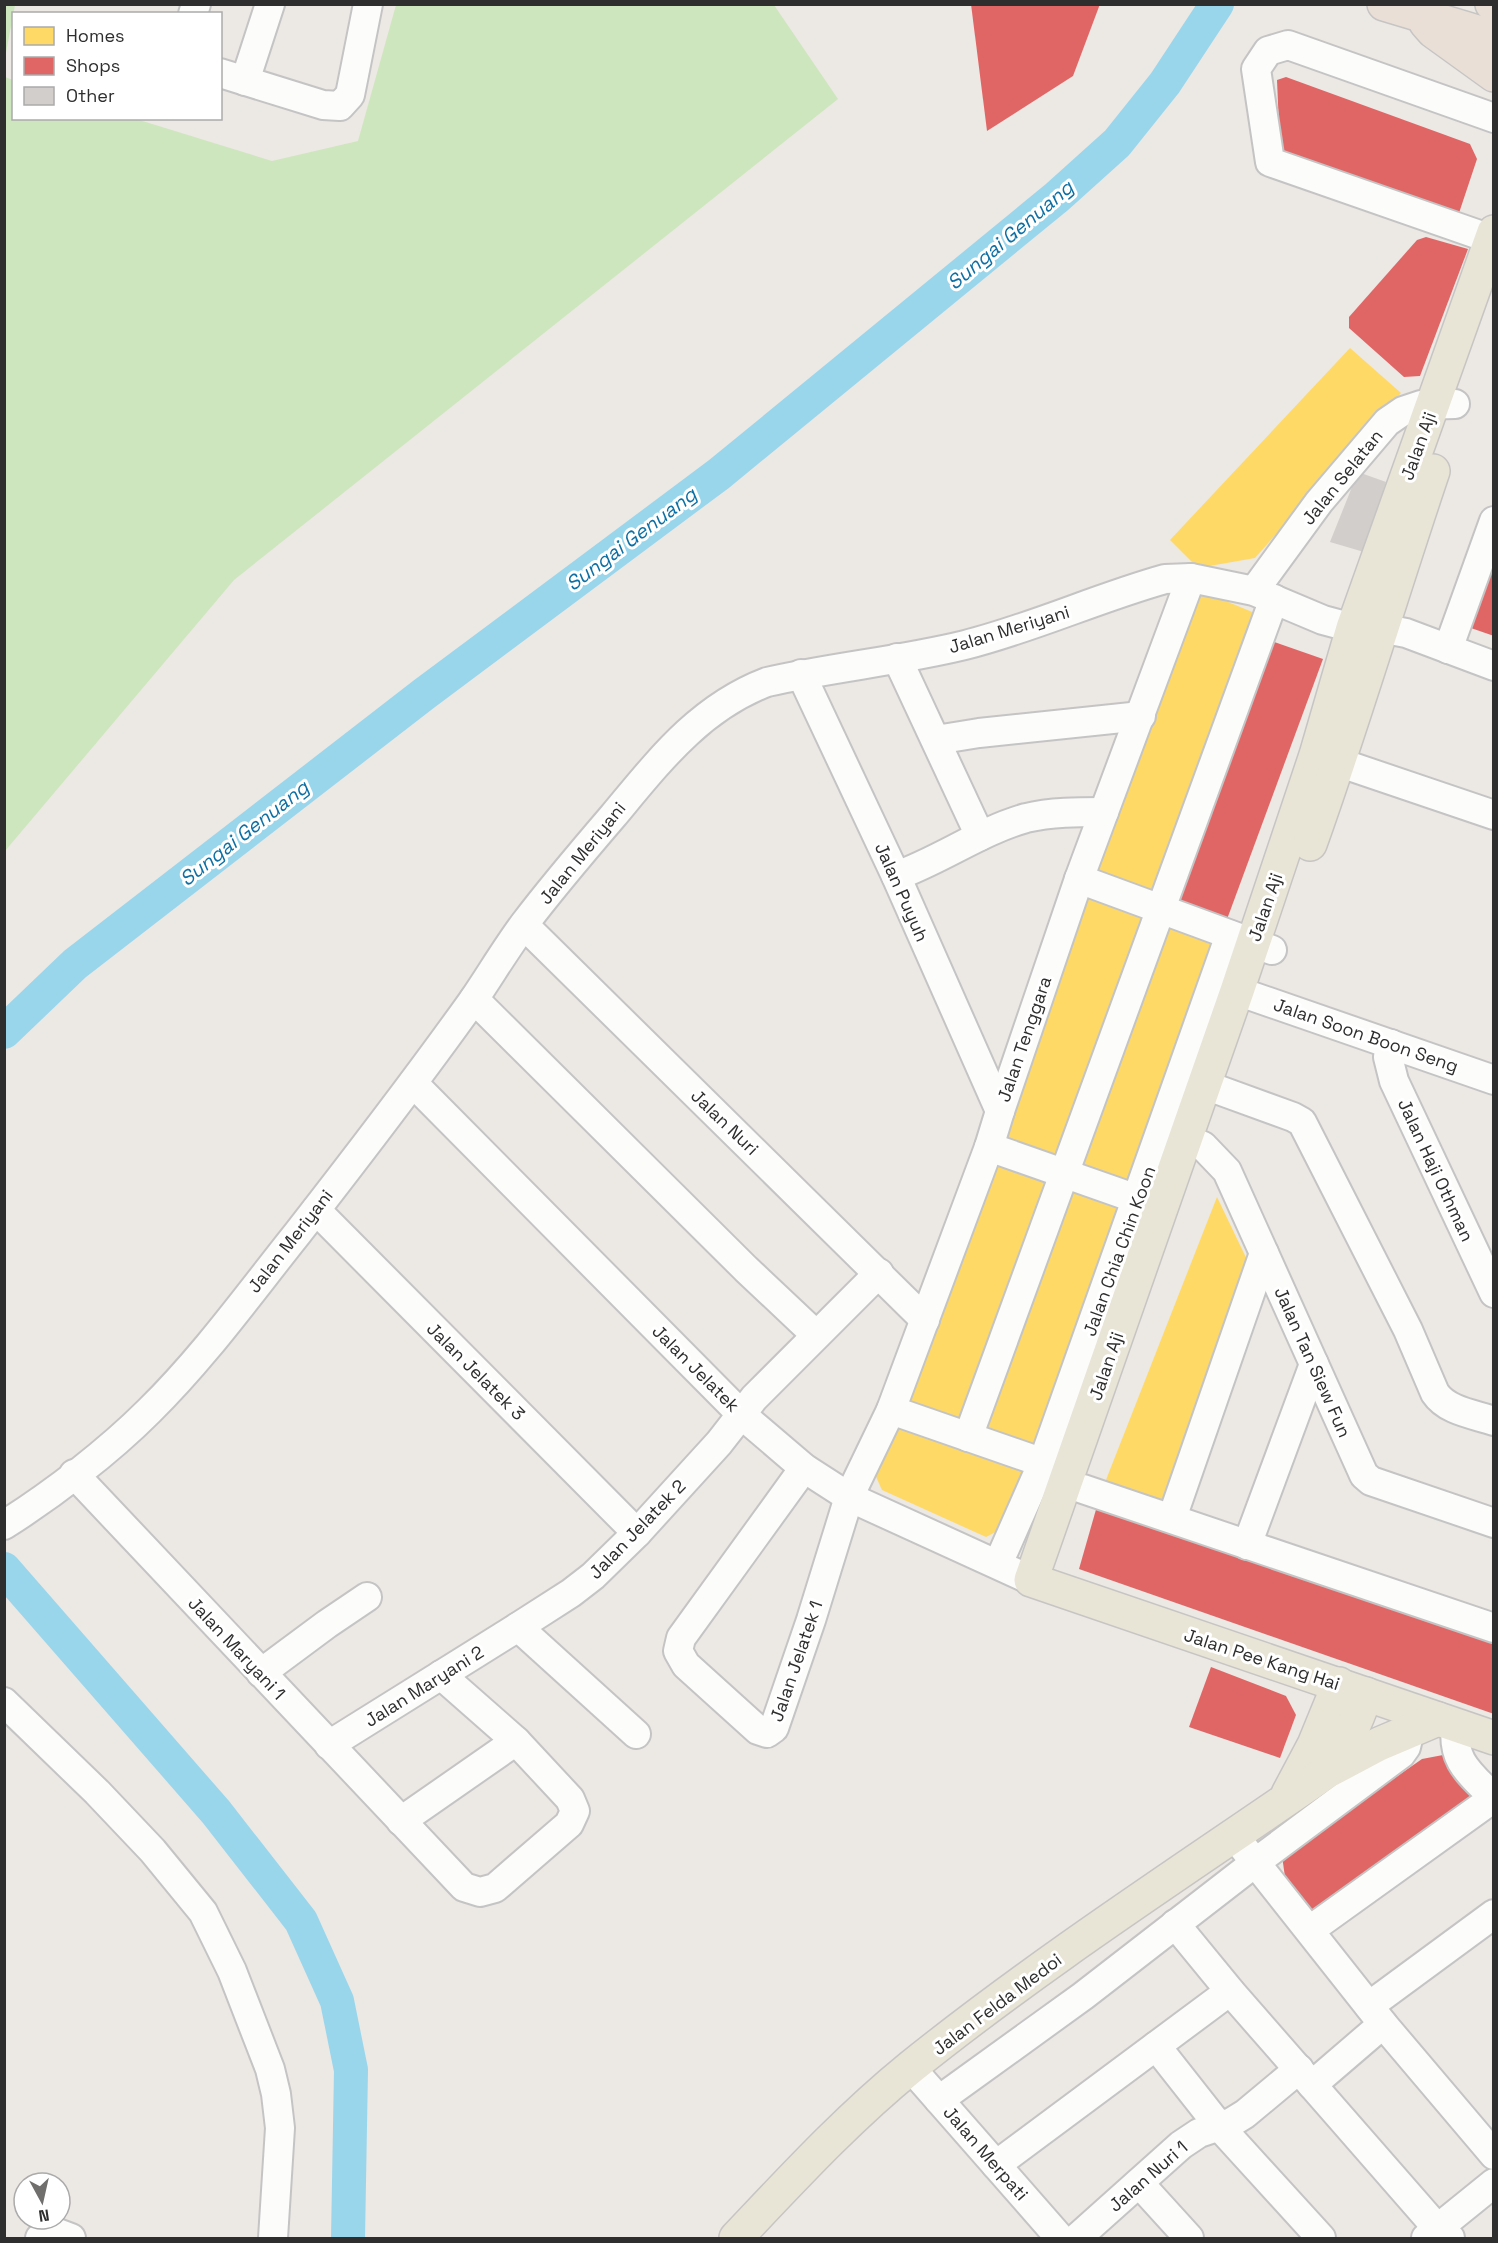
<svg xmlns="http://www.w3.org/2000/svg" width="1498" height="2243" font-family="'Space Grotesk',sans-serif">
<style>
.green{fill:#cee6be}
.homes{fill:#ffd966}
.shops{fill:#e06666}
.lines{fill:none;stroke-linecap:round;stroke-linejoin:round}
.river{stroke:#99d6ec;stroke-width:34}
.building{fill:#d1cecb}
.minor-casing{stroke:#c5c4c5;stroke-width:32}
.major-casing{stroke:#c6c5c4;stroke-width:36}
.highway-casing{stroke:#c6c5c4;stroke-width:36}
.minor{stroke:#fcfcfb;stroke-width:28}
.major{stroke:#e8e4d6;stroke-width:33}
.highway{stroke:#eadfd6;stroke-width:33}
.labels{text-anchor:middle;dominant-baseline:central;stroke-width:6;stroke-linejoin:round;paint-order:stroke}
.street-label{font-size:18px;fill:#2e2e2e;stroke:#fff}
.water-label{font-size:20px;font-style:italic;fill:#0d6fa3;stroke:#fff}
</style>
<rect width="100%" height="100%" fill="#ece8e4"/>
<g class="green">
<path d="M5,4L15,5L5,58L4,5Z"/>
<path d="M774,5L838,99L234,580L5,851V77L13,80L14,118L136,119L272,161L358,141L396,5Z"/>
</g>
<g class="homes">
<path d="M1350,348L1401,393L1255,558L1198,568L1170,540Z"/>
<path d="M1199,590L1262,616L1155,892L1094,874Z"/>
<path d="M1089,888L1150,910L1060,1161L1001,1142Z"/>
<path d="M1161,913L1222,936L1132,1190L1072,1168Z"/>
<path d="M994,1154L1055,1177L966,1427L902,1405Z"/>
<path d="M1068,1180L1126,1205L1038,1452L976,1429Z"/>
<path d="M1217,1197L1251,1268L1167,1506L1104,1485Z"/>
<path d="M899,1422L1030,1471L1011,1524L986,1537L882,1490L873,1470Z"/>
</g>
<g class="shops">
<path d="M971,4H1100L1073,76L987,131Z"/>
<path d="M1286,77L1470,144L1477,159L1458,216L1280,150L1277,80Z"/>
<path d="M1426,237L1468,249L1420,376L1404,377L1349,328V317L1417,240Z"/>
<path d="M1494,556V636L1468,627Z"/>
<path d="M1266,639L1323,659L1226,922L1169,902Z"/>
<path d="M1097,1506L1494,1637V1714L1079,1569Z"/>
<path d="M1211,1667L1286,1696L1296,1715L1280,1758L1189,1727Z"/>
<path d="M1443,1755L1475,1796L1313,1912L1285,1877L1282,1856L1422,1759Z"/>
</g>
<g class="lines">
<g class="river">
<path d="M4,1032L75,964L424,694L719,474L1057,197L1117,143L1165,83L1217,4"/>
<path d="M4,1569L216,1812L301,1921L337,2001L351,2070L348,2238"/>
</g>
</g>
<path class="building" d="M1358,472L1386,482L1364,552L1330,542Z"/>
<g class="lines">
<defs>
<g id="minor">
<path d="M193,14L196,4"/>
<path d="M220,73L323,105L340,106L350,95L368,4"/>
<path d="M245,81L270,4"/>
<path d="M1491,239L1270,162L1256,69L1268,51L1288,45L1494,118"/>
<path d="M1254,591L1319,502L1387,422L1403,411L1421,405L1455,404"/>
<path d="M1448,649L1494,521"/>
<path d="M897,658L980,836"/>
<path d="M801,674L896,876L1000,1111"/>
<path d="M936,740L979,733L1141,716"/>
<path d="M1317,755L1494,815"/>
<path d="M896,876C941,860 980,831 1026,818C1051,812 1079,812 1104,812"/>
<path d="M1079,879L1272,950"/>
<path d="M524,925L925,1320"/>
<path d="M1237,991L1494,1080"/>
<path d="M474,999L746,1269L816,1335"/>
<path d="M1391,1044L1388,1057L1394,1081L1494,1293"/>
<path d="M413,1083L742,1415L804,1468L849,1497L1031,1580"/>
<path d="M1205,1085L1293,1117L1302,1122L1408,1330L1435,1393C1447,1411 1473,1414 1494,1421"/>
<path d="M1186,1139L1203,1146L1227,1171L1364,1475L1371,1481L1494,1523"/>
<path d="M989,1147L1137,1199"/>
<path d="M316,1210L637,1533"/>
<path d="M891,1410L1061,1469"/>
<path d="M968,1437L1274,599"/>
<path d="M804,1468L681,1638L678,1651L686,1665L758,1730L767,1733L774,1728L811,1620L849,1497L891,1410L989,1147L1000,1111L1079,879L1191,578"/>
<path d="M74,1474L464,1887L480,1892L495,1888L569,1824L575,1811L570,1799L516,1741L441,1675"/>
<path d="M1083,1489L1494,1628"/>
<path d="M1172,1518L1264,1253"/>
<path d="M4,1525C53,1494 108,1452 149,1411C204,1357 249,1294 297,1234C357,1157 417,1079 474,999C491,974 507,947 525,923C553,886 583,851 613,816C659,761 699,708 767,682C833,667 900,661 965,645C1033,628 1097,598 1165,579L1191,578L1254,591L1323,620L1353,628H1380L1406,633L1494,666"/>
<path d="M1247,1545L1314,1364"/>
<path d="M998,1564L1043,1462L1230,935"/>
<path d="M518,1627L636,1734"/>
<path d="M261,1673L327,1624L367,1597"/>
<path d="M4,1702L97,1792L153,1851L203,1912L232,1971L270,2069L276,2094L280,2128L273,2238"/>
<path d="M329,1745L518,1627L571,1593L593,1576L637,1533L719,1443L754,1398L879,1273"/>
<path d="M401,1821L516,1741"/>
<path d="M1243,1847L1383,2024L1494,2155"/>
<path d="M1175,1924L1230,1991L1431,2221L1450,2238"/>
<path d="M1310,1930L1494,1798C1471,1774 1451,1762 1456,1725"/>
<path d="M1369,2006L1494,1914"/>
<path d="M1156,2046L1219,2126L1321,2238"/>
<path d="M911,2068L1060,2238"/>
<path d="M1312,2085L1383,2024"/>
<path d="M939,2100L1083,1996L1256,1862L1401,1754L1406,1747L1410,1730"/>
<path d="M996,2165L1230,1991"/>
<path d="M1139,2183L1189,2238"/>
<path d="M40,2238L55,2232L71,2238"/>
<path d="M1077,2238L1181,2145L1199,2133L1232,2122L1245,2114L1299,2069"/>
<path d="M1426,2238L1494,2183"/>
</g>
<g id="major">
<path d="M1494,232L1353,628L1316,755L1237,991L1031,1580L1494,1738"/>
<path d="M1310,844C1354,721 1391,595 1433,471"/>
<path d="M1330,1770L1379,1744L1438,1719"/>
<path d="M1288,1794L1314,1745L1339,1684"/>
<path d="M736,2238C792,2179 847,2119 911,2067C1043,1961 1186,1869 1325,1773C1345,1748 1356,1723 1366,1694"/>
</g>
<g id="highway">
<path d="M1384,4L1494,37"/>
<path d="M1492,4L1494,5"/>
<path d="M1426,23L1433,31L1494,75"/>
</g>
</defs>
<use href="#minor" class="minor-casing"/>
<use href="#major" class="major-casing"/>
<use href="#highway" class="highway-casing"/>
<use href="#minor" class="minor"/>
<use href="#major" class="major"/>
<use href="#highway" class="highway"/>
</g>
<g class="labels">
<g class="street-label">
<text transform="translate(1418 446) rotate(-70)">Jalan Aji</text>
<text transform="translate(1342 477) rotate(-51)">Jalan Selatan</text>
<text transform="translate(1009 629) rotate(-17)">Jalan Meriyani</text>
<text transform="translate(582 853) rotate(-51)">Jalan Meriyani</text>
<text transform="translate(902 892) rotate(66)">Jalan Puyuh</text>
<text transform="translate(1265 907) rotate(-71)">Jalan Aji</text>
<text transform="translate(1366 1035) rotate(19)">Jalan Soon Boon Seng</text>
<text transform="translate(1024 1039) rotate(-71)">Jalan Tenggara</text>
<text transform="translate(725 1122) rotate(44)">Jalan Nuri</text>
<text transform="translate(1436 1170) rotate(65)">Jalan Haji Othman</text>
<text transform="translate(290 1241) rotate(-52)">Jalan Meriyani</text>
<text transform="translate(1119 1251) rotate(-70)">Jalan Chia Chin Koon</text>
<text transform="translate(1313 1362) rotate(66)">Jalan Tan Siew Fun</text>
<text transform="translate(1106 1366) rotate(-71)">Jalan Aji</text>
<text transform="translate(696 1368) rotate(45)">Jalan Jelatek</text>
<text transform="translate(476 1371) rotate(45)">Jalan Jelatek 3</text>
<text transform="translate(637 1529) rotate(-46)">Jalan Jelatek 2</text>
<text transform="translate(237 1648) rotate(47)">Jalan Maryani 1</text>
<text transform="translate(1262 1659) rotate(18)">Jalan Pee Kang Hai</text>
<text transform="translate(796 1661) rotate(-71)">Jalan Jelatek 1</text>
<text transform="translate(424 1686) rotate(-32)">Jalan Maryani 2</text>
<text transform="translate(997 2004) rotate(-37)">Jalan Felda Medoi</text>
<text transform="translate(986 2153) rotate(49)">Jalan Merpati</text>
<text transform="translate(1148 2176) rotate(-41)">Jalan Nuri 1</text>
</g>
<g class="water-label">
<text transform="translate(1010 235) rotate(-40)">Sungai Genuang</text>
<text transform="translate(631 539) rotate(-37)">Sungai Genuang</text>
<text transform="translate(244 833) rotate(-38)">Sungai Genuang</text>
</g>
</g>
<rect width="1498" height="2243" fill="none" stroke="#2e2e2e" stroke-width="12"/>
<rect x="12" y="12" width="210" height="108" fill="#ffffff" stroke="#ababab" stroke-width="1.5"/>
<rect x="24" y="27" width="30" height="18" fill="#ffd966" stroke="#ababab" stroke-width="1.5"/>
<text x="66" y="42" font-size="18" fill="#2e2e2e">Homes</text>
<rect x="24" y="57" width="30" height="18" fill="#e06666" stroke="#ababab" stroke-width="1.5"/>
<text x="66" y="72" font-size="18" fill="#2e2e2e">Shops</text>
<rect x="24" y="87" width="30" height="18" fill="#d1cecb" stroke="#ababab" stroke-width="1.5"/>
<text x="66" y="102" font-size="18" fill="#2e2e2e">Other</text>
<g transform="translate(42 2201) rotate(172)"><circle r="28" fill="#ffffff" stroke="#ababab" stroke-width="1.5"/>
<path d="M0-4.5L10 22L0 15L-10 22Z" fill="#706f6e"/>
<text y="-9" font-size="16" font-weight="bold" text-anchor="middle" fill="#2e2e2e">N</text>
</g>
</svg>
